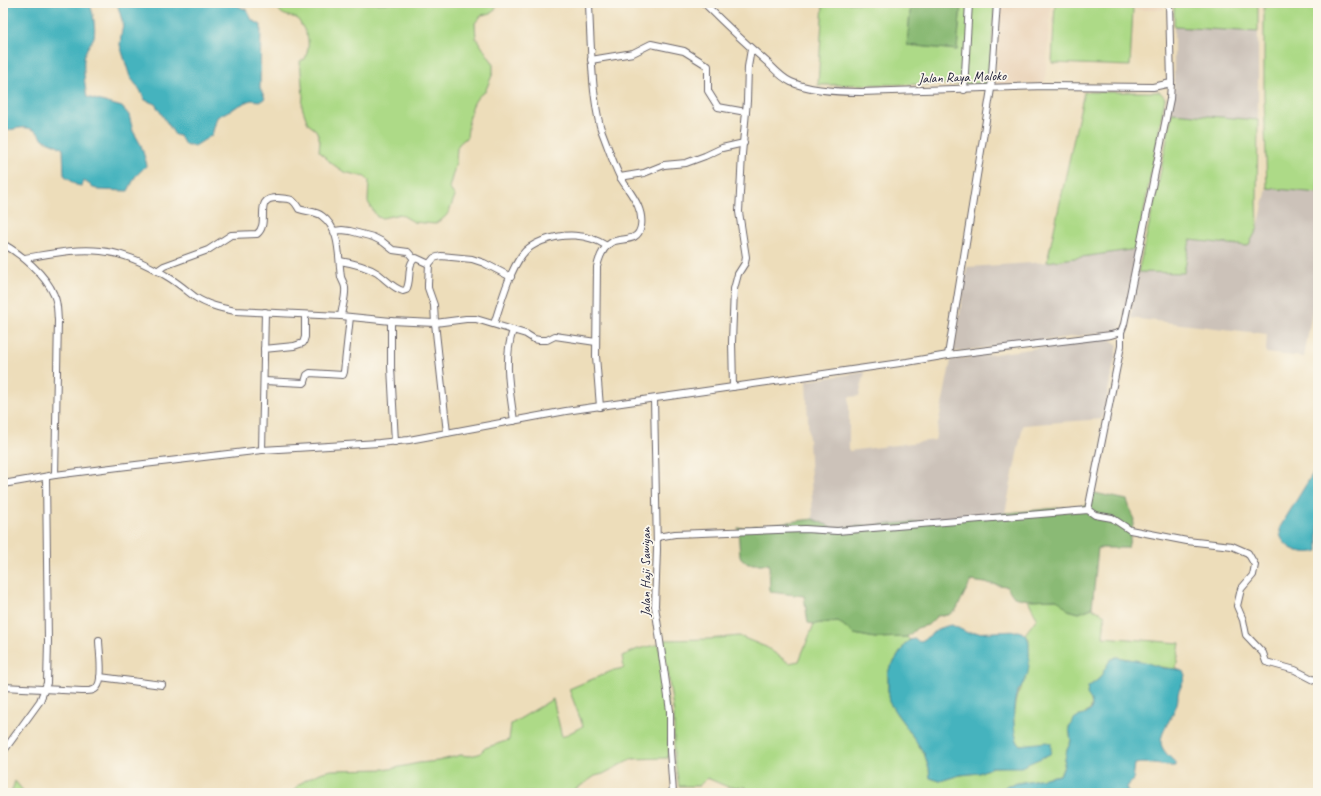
<svg xmlns="http://www.w3.org/2000/svg" width="1321" height="796" font-family="Caveat,sans-serif">
<style>
.built{fill:#ead3b8}
.industrial{fill:#ccc2b9}
.green{fill:#adda87;stroke:#687e61}
.forest{fill:#8aba74;stroke:#566e58}
.water{fill:#44b3be;stroke:#336a7c}
.lines{fill:none;stroke-linecap:round;stroke-linejoin:round}
.minor-casing{stroke:#696367;stroke-width:8}
.minor{stroke:#fff;stroke-width:6}
.labels{text-anchor:middle;dominant-baseline:central;stroke-width:3.5;stroke-linejoin:round;paint-order:stroke}
.street-label{font-size:14px;fill:#22223b;stroke:#fbf7ec}
</style>
<rect width="100%" height="100%" fill="#fbf7ec"/>
<filter id="ink" filterUnits="userSpaceOnUse"><feTurbulence type="fractalNoise" baseFrequency=".025" numOctaves="2"/><feDisplacementMap in="SourceGraphic" scale="8" xChannelSelector="R" yChannelSelector="G"/><feConvolveMatrix kernelMatrix="1 2 1 2 8 2 1 2 1" color-interpolation-filters="sRGB"/></filter>
<filter id="wash" filterUnits="userSpaceOnUse"><feTurbulence type="fractalNoise" baseFrequency=".012" numOctaves="4" result="noise"/><feDisplacementMap in="SourceGraphic" scale="16" xChannelSelector="R" yChannelSelector="G"/><feGaussianBlur stdDeviation="0.9" result="paint"/><feColorMatrix in="noise" values="0 0 0 0 0 0 0 0 0 0 0 0 0 0 0 0 0 1.4 0 .05"/><feComposite in="paint" operator="in"/></filter>
<g filter="url(#wash)">
<rect width="100%" height="100%" fill="#edddba"/>
<g class="built">
<path d="M1001,3H1051L1045,83L995,85Z"/>
<path d="M1134,3H1164V10H1136Z"/>
</g>
<g class="industrial">
<path d="M1174,27L1258,32V120L1172,113L1174,86Z"/>
<path d="M1267,188L1318,193V279L1304,357L1266,353L1267,334L1130,318L1138,272L1184,273L1190,240L1248,246L1258,228Z"/>
<path d="M1137,249L1122,325L1117,331L954,352L967,267L1047,262Z"/>
<path d="M1108,338L1118,345L1102,419L1023,425L1005,513L917,522L834,528L813,519L806,381L865,372L859,396L849,397V451L935,440L951,360Z"/>
</g>
<g class="green">
<path d="M278,3H497C495,14 491,13 482,15L475,23L476,38L493,63V73L485,92C469,99 469,123 467,137L459,144L457,148L456,163L449,188L455,196C452,203 450,212 445,217C442,220 438,221 435,224L414,222L400,214L382,218L377,217L368,202L369,181L365,177L344,172L331,163L319,151L320,141L318,135L316,130L308,124L302,107L303,96L300,61L305,59C312,40 307,34 297,18C286,15 278,16 278,3Z"/>
<path d="M823,3H911L907,45L957,50L961,3H995L989,84L818,85Z"/>
<path d="M1055,3H1129L1133,9L1130,66L1052,63Z"/>
<path d="M1174,3H1258V32L1174,27Z"/>
<path d="M1264,3H1318V193L1267,188L1264,97Z"/>
<path d="M1084,92H1160L1165,98L1137,249L1047,262Z"/>
<path d="M1172,113L1258,120L1257,199L1258,228L1248,246L1190,240L1184,273L1138,272L1157,190Z"/>
<path d="M1057,599L1068,610L1079,613L1092,608L1105,615L1103,637L1180,643L1176,669C1155,668 1137,659 1116,657L1099,679L1088,687C1090,696 1096,708 1086,713C1084,715 1080,715 1078,717C1074,719 1072,723 1069,727L1071,741L1067,750L1063,769L1060,775L1008,785L1002,789L999,793H744L746,787H728L707,778L699,786H679L674,756V716L663,640L709,639L739,636L766,647L789,663L799,661L814,624L838,621L854,634L875,638L907,637L910,640L906,643L894,662L890,667L888,673V696L896,713L905,725L924,753L929,768L930,778L940,781L960,775L979,773L992,767L1021,766L1027,745H1020C1011,737 1012,697 1021,689L1029,639L1025,634L1037,618L1028,600Z"/>
<path d="M659,644L670,719L668,758L631,759L603,774L595,776L570,793H474L473,791L468,793H293L294,789L301,783L313,776L323,772L332,770L390,769L419,763L438,761L461,755L469,756L479,754L485,748L509,740L511,724L553,699L562,737L583,726L569,689L614,670L624,668L622,656L638,649Z"/>
<path d="M15,781L25,793H11Z"/>
</g>
<g class="forest">
<path d="M911,3H961L957,50L907,45Z"/>
<path d="M1090,492L1127,500L1134,520L1128,548H1098L1092,608L1079,613L1068,610L1057,599L1028,600L1014,597L1006,586L971,581L956,610L948,615L937,616L928,625L917,628L907,637L875,638L854,634L838,621L814,624L808,623L804,596L770,592L769,564H748L740,557L738,528L813,519L834,528L917,522L1087,505Z"/>
</g>
<g class="water">
<path d="M9,3H89C93,10 96,28 94,37C92,42 87,47 85,53C82,62 85,88 87,97L122,107L129,115L133,131L141,145L147,165L135,177L128,191L98,190L84,181L81,186L76,185L64,175L63,149C57,144 49,143 43,139C41,137 39,134 37,132C26,124 14,129 3,132V30L8,22L6,8Z"/>
<path d="M117,3H236L238,6L247,10L252,20L261,25L260,88L265,98L261,101L251,100L246,102L217,117L212,135L195,146L185,145L180,136L175,135L155,104L145,100L140,90L130,77L120,45L121,35L123,24Z"/>
<path d="M1318,465V551C1305,555 1287,551 1281,537C1280,534 1280,530 1280,527Z"/>
<path d="M952,625L968,633L1019,631C1025,634 1028,636 1029,643C1029,652 1030,663 1028,672C1027,679 1022,685 1018,691C1012,700 1012,738 1020,745L1047,742L1051,743V750L1050,754L1021,767H992L979,773L960,775L940,781L930,778L929,768L924,753L905,725L896,713L889,702L888,696V673L890,667L894,662L906,643L910,640L914,639L920,642C931,635 940,626 952,625Z"/>
<path d="M1116,657L1141,661L1163,668L1176,669L1182,671L1185,673C1185,681 1180,687 1178,694C1178,698 1178,702 1176,706C1173,717 1160,732 1161,743C1162,751 1171,758 1176,763V766C1163,767 1149,761 1135,764L1133,780L1127,787V791L1130,793H999L1002,789L1008,785L1060,775L1063,769L1067,750L1071,741L1069,727L1075,718L1086,714L1091,710L1092,707L1091,700L1087,694L1088,687L1099,679L1110,660Z"/>
</g>
</g>
<g filter="url(#ink)">
<g class="lines">
<defs>
<g id="minor">
<path d="M589,3C590,32 591,61 594,91C596,105 597,119 602,132C608,147 613,163 620,177C629,192 644,207 641,226C638,243 623,237 612,242C603,247 599,258 597,267L596,356L600,407"/>
<path d="M704,3C724,23 745,43 767,62C774,69 782,78 791,82C811,91 839,92 861,92L1045,86L1153,87L1171,83L1169,3"/>
<path d="M591,60L633,53L651,44L684,51L708,66V91L718,107L746,112"/>
<path d="M964,90L969,3"/>
<path d="M620,177L644,173L664,165L686,163L705,156L722,148L744,143"/>
<path d="M334,231L342,230L350,231L373,237L383,242L393,250L408,252L414,259"/>
<path d="M3,244C21,254 46,275 54,295C58,303 57,311 58,320L55,475"/>
<path d="M25,258C50,254 76,248 101,251C124,253 149,265 168,277C178,283 186,290 195,297C207,305 221,308 235,311L341,316L391,321L435,323L447,433"/>
<path d="M340,261C352,263 366,266 377,273C386,279 392,288 403,291L406,290C412,281 406,263 416,258L429,264"/>
<path d="M157,271L164,266L208,250L231,235L257,234C271,223 252,197 278,198C282,199 290,198 293,201C296,203 297,206 299,209C307,212 316,211 322,216C341,230 338,256 341,277C342,281 345,284 345,288C346,297 342,307 341,316"/>
<path d="M511,277L484,263L472,259L441,256L434,258L429,264L428,284V288L434,305L435,323L466,319H476L526,334L534,339L539,340H547L555,336L596,342"/>
<path d="M391,321V367L395,442"/>
<path d="M494,324C501,303 509,272 522,255C527,248 534,244 542,241C563,233 587,233 607,246"/>
<path d="M513,330C503,359 510,391 514,421"/>
<path d="M264,349L294,346L303,343L305,337V315"/>
<path d="M948,355L991,89L997,3"/>
<path d="M264,381L304,383L305,382L307,375L310,373L343,375L344,372L350,317"/>
<path d="M733,387L732,342L734,289L738,274L745,263L746,257L739,212L742,154L747,101L748,67L751,49"/>
<path d="M654,399L657,549L655,606L670,711V751L673,793"/>
<path d="M262,450L265,312"/>
<path d="M3,484L55,475L119,467L262,450L379,443L409,440L566,411L907,362L948,355L1111,335L1121,332"/>
<path d="M1088,510L1121,346V332L1124,324L1170,99L1171,83"/>
<path d="M657,537L675,534L805,529L837,531L1088,510L1095,515L1112,518L1130,530L1187,541L1232,546L1248,553L1255,565L1253,575L1241,589L1237,606L1243,620L1246,635L1263,653L1266,662L1295,670L1318,682"/>
<path d="M100,677L162,685"/>
<path d="M3,687L82,691C87,691 94,692 97,687C104,679 99,650 99,640"/>
<path d="M3,752L40,701L47,683L48,641L46,477"/>
</g>
</defs>
<use href="#minor" class="minor-casing"/>
<use href="#minor" class="minor"/>
</g>
</g>
<g class="labels">
<g class="street-label">
<text transform="translate(962 77) rotate(-2)">Jalan Raya Maloko</text>
<text transform="translate(645 572) rotate(-90)">Jalan Haji Sawiyan</text>
</g>
</g>
<rect width="1321" height="796" fill="none" stroke="#fbf7ec" stroke-width="16"/>
</svg>
